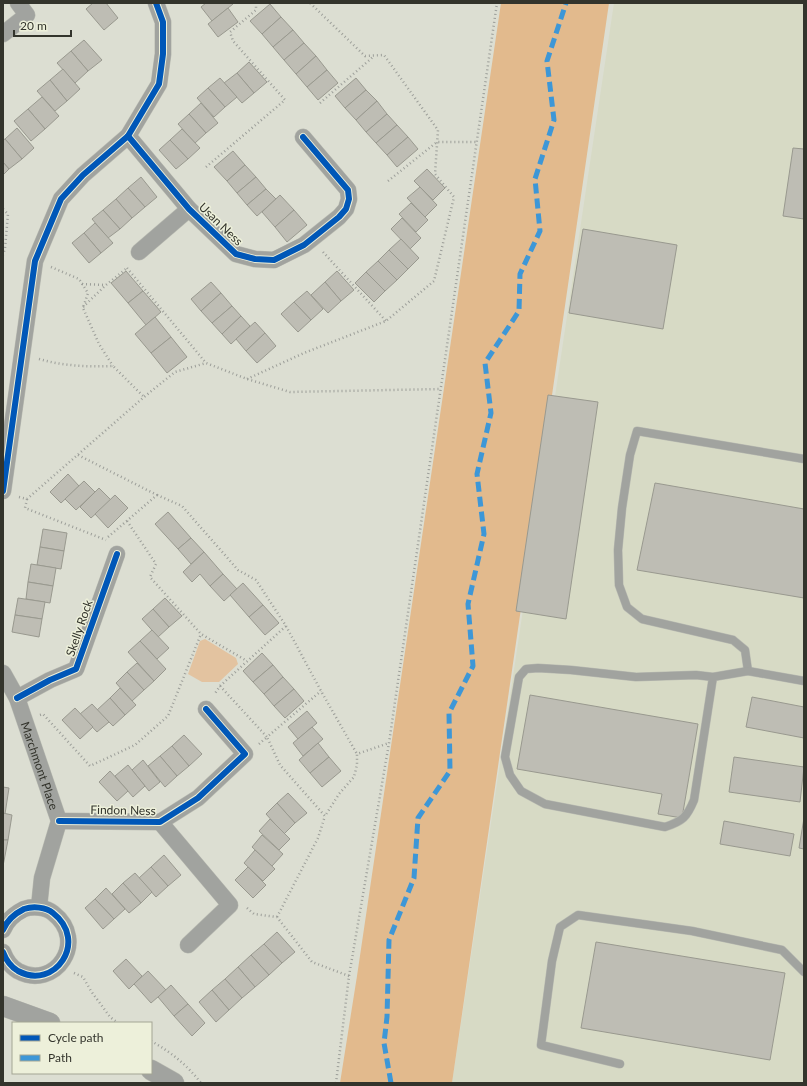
<svg xmlns="http://www.w3.org/2000/svg" width="807" height="1086" font-family="Lato,sans-serif">
<style>
.built{fill:#d7dac5}
.green{fill:#e3c3a0}
.forest{fill:#e2ba8d}
.building{fill:#bebdb4;stroke:#99998f}
.lines{fill:none;stroke-linecap:round;stroke-linejoin:round}
.service-casing{stroke:#b9bbb2;stroke-width:9}
.minor-casing{stroke:#b9bbb2;stroke-width:17}
.tertiary-casing{stroke:#b9bbb2;stroke-width:21}
.path{stroke:#9c9e99;stroke-width:2.5;stroke-dasharray:1 3;stroke-linecap:butt}
.service{stroke:#a1a39f;stroke-width:8}
.minor{stroke:#a1a39f;stroke-width:16}
.tertiary{stroke:#a1a39f;stroke-width:20}
.quiet{stroke:#3d97d7;stroke-width:5;stroke-dasharray:10 5;stroke-linecap:butt}
.cycleway-casing{stroke:#edf0da;stroke-width:8}
.cycleway{stroke:#0057b8;stroke-width:6}
.labels{text-anchor:middle;dominant-baseline:central;stroke-width:3;stroke-linejoin:round;paint-order:stroke}
.street-label{font-size:12px;fill:#33342c;stroke:#edf0da}
</style>
<rect width="100%" height="100%" fill="#dcded2"/>
<path class="built" d="M614,3H804V1083H452Z"/>
<path class="green" d="M205,639L236,658L238,664L219,682H202L188,674L200,641Z"/>
<path class="forest" d="M501,3H609L452,1083H340L357,976Z"/>
<g class="building">
<path d="M93,3H106L118,18L104,30L86,9Z"/>
<path d="M206,3H232L233,4L212,21L201,7Z"/>
<path d="M270,4L281,17L262,34L250,21Z"/>
<path d="M228,8L238,22L218,37L208,24Z"/>
<path d="M281,17L293,30L273,47L262,34Z"/>
<path d="M293,30L304,43L284,60L273,47Z"/>
<path d="M84,40L102,60L88,71L71,51Z"/>
<path d="M304,43L316,56L296,74L284,60Z"/>
<path d="M71,51L88,71L75,83L57,63Z"/>
<path d="M316,56L327,70L307,87L296,74Z"/>
<path d="M249,62L267,82L254,93L237,73Z"/>
<path d="M63,69L80,89L67,101L50,80Z"/>
<path d="M327,70L338,83L318,100L307,87Z"/>
<path d="M237,73L254,93L242,103L224,83Z"/>
<path d="M220,78L237,97L225,107L208,88Z"/>
<path d="M356,78L366,90L345,108L335,96Z"/>
<path d="M50,80L67,101L55,111L37,91Z"/>
<path d="M208,88L225,107L214,117L197,98Z"/>
<path d="M366,90L377,101L356,120L345,108Z"/>
<path d="M42,97L59,116L45,129L28,109Z"/>
<path d="M377,101L387,114L366,132L356,120Z"/>
<path d="M201,103L218,123L206,133L189,114Z"/>
<path d="M28,109L45,129L31,141L14,121Z"/>
<path d="M189,114L206,133L195,143L178,124Z"/>
<path d="M387,114L397,125L376,143L366,132Z"/>
<path d="M397,125L408,137L387,155L376,143Z"/>
<path d="M17,128L34,148L22,159L5,139Z"/>
<path d="M182,129L200,148L188,159L170,140Z"/>
<path d="M408,137L418,149L397,167L387,155Z"/>
<path d="M5,139L22,159L9,169L3,162V140Z"/>
<path d="M170,140L188,159L176,169L159,150Z"/>
<path d="M793,148L804,149V219L783,216Z"/>
<path d="M233,151L245,165L227,181L214,167Z"/>
<path d="M3,162L9,169L3,175Z"/>
<path d="M245,165L256,177L237,193L227,181Z"/>
<path d="M427,169L445,188L433,200L414,181Z"/>
<path d="M141,177L157,197L145,207L128,188Z"/>
<path d="M256,177L266,189L247,205L237,193Z"/>
<path d="M420,187L437,205L425,217L407,198Z"/>
<path d="M128,188L145,207L132,218L116,199Z"/>
<path d="M266,189L276,199L257,216L247,205Z"/>
<path d="M280,195L294,210L275,227L262,212Z"/>
<path d="M116,199L132,218L120,229L103,210Z"/>
<path d="M411,203L428,220L416,232L399,214Z"/>
<path d="M103,210L120,229L108,238L92,219Z"/>
<path d="M294,210L307,225L287,242L275,227Z"/>
<path d="M402,218L421,238L410,249L391,229Z"/>
<path d="M95,223L113,243L101,253L84,233Z"/>
<path d="M583,229L677,245L663,329L569,313Z"/>
<path d="M84,233L101,253L89,263L72,243Z"/>
<path d="M401,239L419,258L408,269L389,250Z"/>
<path d="M389,250L408,269L397,280L378,261Z"/>
<path d="M378,261L397,280L385,291L366,272Z"/>
<path d="M126,271L143,291L128,303L111,283Z"/>
<path d="M337,271L354,290L341,301L325,282Z"/>
<path d="M366,272L385,291L374,302L355,283Z"/>
<path d="M211,282L221,293L201,311L191,299Z"/>
<path d="M325,282L341,301L328,313L311,295Z"/>
<path d="M143,291L161,312L146,325L128,303Z"/>
<path d="M307,291L323,309L311,320L294,302Z"/>
<path d="M221,293L232,306L212,323L201,311Z"/>
<path d="M294,302L311,320L298,332L281,314Z"/>
<path d="M232,306L241,316L222,334L212,323Z"/>
<path d="M241,316L250,326L231,344L222,334Z"/>
<path d="M155,317L171,337L151,353L135,334Z"/>
<path d="M255,322L265,333L246,351L236,339Z"/>
<path d="M265,333L276,346L257,363L246,351Z"/>
<path d="M171,337L187,357L167,373L151,353Z"/>
<path d="M548,395L598,402L566,619L516,611Z"/>
<path d="M68,474L79,486L61,503L50,492Z"/>
<path d="M84,481L95,492L76,510L65,499Z"/>
<path d="M655,483L804,509V598L637,570Z"/>
<path d="M99,488L111,500L91,518L80,507Z"/>
<path d="M115,495L128,508L108,528L95,514Z"/>
<path d="M168,512L191,538L178,549L155,524Z"/>
<path d="M43,529L67,533L64,551L40,547Z"/>
<path d="M191,538L204,552L191,564L178,549Z"/>
<path d="M40,547L64,551L61,569L37,565Z"/>
<path d="M204,552L223,574L210,586L200,574L192,582L183,572Z"/>
<path d="M31,564L56,568L53,586L28,582Z"/>
<path d="M223,574L237,589L224,601L210,586Z"/>
<path d="M28,582L53,586L50,603L26,599Z"/>
<path d="M243,583L263,605L249,617L230,595Z"/>
<path d="M18,598L45,602L42,619L15,615Z"/>
<path d="M165,598L182,616L169,627L153,609Z"/>
<path d="M263,605L279,623L265,635L249,617Z"/>
<path d="M153,609L169,627L158,637L142,619Z"/>
<path d="M15,615L42,619L39,637L12,632Z"/>
<path d="M152,630L169,648L157,659L140,641Z"/>
<path d="M140,641L166,669L154,681L128,652Z"/>
<path d="M262,653L273,665L253,682L243,671Z"/>
<path d="M137,663L154,681L144,690L127,672Z"/>
<path d="M273,665L283,677L264,694L253,682Z"/>
<path d="M127,672L144,690L132,701L116,683Z"/>
<path d="M283,677L294,689L274,706L264,694Z"/>
<path d="M120,688L136,705L125,715L110,698Z"/>
<path d="M294,689L304,701L285,718L274,706Z"/>
<path d="M530,695L698,724L682,818L658,814L662,794L517,769Z"/>
<path d="M752,697L804,707V738L746,727Z"/>
<path d="M110,698L125,715L113,726L97,710Z"/>
<path d="M92,704L109,722L97,732L80,714Z"/>
<path d="M75,708L93,727L80,739L62,720Z"/>
<path d="M307,711L317,723L298,739L288,727Z"/>
<path d="M312,727L323,739L303,756L293,743Z"/>
<path d="M184,735L202,754L189,766L172,746Z"/>
<path d="M318,743L329,757L310,773L299,760Z"/>
<path d="M172,746L189,766L177,776L160,756Z"/>
<path d="M160,756L177,776L165,787L148,766Z"/>
<path d="M329,757L341,771L322,787L310,773Z"/>
<path d="M734,757L804,767L800,802L729,792Z"/>
<path d="M143,760L160,782L149,791L132,770Z"/>
<path d="M128,765L145,786L133,797L115,776Z"/>
<path d="M110,771L128,791L117,801L99,782Z"/>
<path d="M3,787L9,788L5,814L3,813Z"/>
<path d="M288,793L307,813L295,823L277,803Z"/>
<path d="M277,803L295,823L284,834L266,814Z"/>
<path d="M3,813L12,815L8,840H3Z"/>
<path d="M804,818V849L799,848Z"/>
<path d="M270,819L290,839L279,850L259,831Z"/>
<path d="M724,821L794,834L790,856L720,844Z"/>
<path d="M262,835L283,854L272,866L252,847Z"/>
<path d="M3,840H8L3,866Z"/>
<path d="M255,850L275,869L263,881L244,863Z"/>
<path d="M164,855L181,875L168,886L151,867Z"/>
<path d="M151,867L168,886L156,897L139,878Z"/>
<path d="M248,867L266,885L253,898L235,880Z"/>
<path d="M135,873L152,892L141,903L123,883Z"/>
<path d="M123,883L141,903L129,913L112,894Z"/>
<path d="M106,888L125,909L114,919L95,899Z"/>
<path d="M95,899L114,919L103,929L85,908Z"/>
<path d="M277,932L295,952L282,963L264,944Z"/>
<path d="M596,942L785,973L770,1060L581,1028Z"/>
<path d="M264,944L282,963L269,975L251,955Z"/>
<path d="M251,955L269,975L255,987L238,967Z"/>
<path d="M126,959L142,976L129,989L113,971Z"/>
<path d="M238,967L255,987L242,998L225,979Z"/>
<path d="M148,971L166,990L151,1003L134,984Z"/>
<path d="M225,979L242,998L229,1010L212,990Z"/>
<path d="M171,985L188,1004L174,1016L158,997Z"/>
<path d="M212,990L229,1010L216,1022L199,1002Z"/>
<path d="M188,1004L205,1023L192,1036L174,1016Z"/>
</g>
<g class="lines">
<defs>
<g id="service">
<path d="M748,671L745,650L733,640L642,619L627,607L619,585L618,550L622,508L630,455L637,431L804,459"/>
<path d="M713,677L694,800C687,817 683,821 665,827L545,804L521,791L510,775L505,757L519,677L526,669L538,668L571,670L636,677L696,675L713,677L748,671L804,681"/>
<path d="M620,1064L541,1045L552,961L560,927L578,915L692,931L782,950L804,972"/>
</g>
<g id="minor">
<path d="M3,34L27,15L18,3"/>
<path d="M128,136L189,209L236,254L255,259L274,260L304,245L339,217L346,209L349,199L348,190L303,137"/>
<path d="M139,252L189,209"/>
<path d="M3,491L35,261L61,199L83,175L128,136L159,84L163,54V22L156,3"/>
<path id="s1" d="M3,673L17,698L59,821L42,878L39,907"/>
<path d="M17,698L50,680L76,669L117,554"/>
<path d="M59,821L160,822L198,798L245,754L206,709"/>
<path d="M160,822L230,905L188,945"/>
<path d="M3,930C7,920 14,914 24,909C33,906 46,907 53,913C89,941 55,991 18,971C11,967 6,960 3,952"/>
</g>
<g id="tertiary">
<path d="M3,1006L50,1023"/>
<path d="M151,1070L174,1083"/>
</g>
</defs>
<use href="#service" class="service-casing"/>
<use href="#minor" class="minor-casing"/>
<use href="#tertiary" class="tertiary-casing"/>
<g class="path">
<path d="M320,103L374,56"/>
<path d="M206,167L285,100L233,41L230,32L256,10V3"/>
<path d="M388,181L437,142H477"/>
<path d="M3,209L8,214L5,248L3,255"/>
<path d="M323,252L386,321"/>
<path d="M51,267L79,279L88,293L83,308L99,344L113,366"/>
<path d="M127,268L206,363L247,379L290,392L441,389"/>
<path d="M82,284L105,285"/>
<path d="M83,307L106,285L127,268"/>
<path d="M39,359C63,366 88,367 113,366L144,397"/>
<path d="M247,379L304,353L386,321L434,281L454,197L435,174L438,130L384,55L365,56L310,3"/>
<path d="M78,455L157,495L108,537"/>
<path d="M157,495L182,506L238,570L256,580L286,626L220,686L214,695"/>
<path d="M19,497L27,499L144,397L175,372L206,363"/>
<path d="M27,499L25,508L106,540"/>
<path d="M127,521L156,564L150,577L201,634L247,661"/>
<path d="M286,626L321,691L357,754"/>
<path d="M220,686L267,737L321,691"/>
<path d="M40,715L43,714L90,766L135,745L168,716L201,634"/>
<path d="M259,744L267,737L280,765L325,816L339,794L354,777L357,765V754L389,743"/>
<path d="M247,908L254,914L277,917L312,962L349,976"/>
<path d="M277,917L318,838L325,816"/>
<path d="M74,973L83,977L91,991L110,1017L118,1023"/>
<path d="M151,1041C171,1052 187,1065 201,1083"/>
<path d="M336,1083L349,976L389,743L497,3"/>
</g>
<use href="#service" class="service"/>
<use href="#minor" class="minor"/>
<use href="#tertiary" class="tertiary"/>
<path class="quiet" d="M391,1083L384,1043L387,1017L389,940L414,878L418,818L450,771L449,713L473,666L468,604L484,534L477,474L491,413L485,363L519,311L520,274L540,231L535,179L554,120L547,61L566,3"/>
<defs>
<g id="cycleway">
<path d="M128,136L189,209L236,254L255,259L274,260L304,245L339,217L346,209L349,199L348,190L303,137"/>
<path d="M3,491L35,261L61,199L83,175L128,136L159,84L163,54V22L156,3"/>
<path d="M17,698L50,680L76,669L117,554"/>
<path d="M59,821L160,822L198,798L245,754L206,709"/>
<path d="M3,930C7,920 14,914 24,909C33,906 46,907 53,913C89,941 55,991 18,971C11,967 6,960 3,952"/>
</g>
</defs>
<use href="#cycleway" class="cycleway-casing"/>
<use href="#cycleway" class="cycleway"/>
</g>
<g class="labels">
<g class="street-label">
<text transform="translate(221 224) rotate(44)">Usan Ness</text>
<text transform="translate(79 628) rotate(-71)">Skelly Rock</text>
<text stroke="none"><textPath href="#s1" startOffset="100">Marchmont Place</textPath></text>
<text transform="translate(123 810) rotate(1)">Findon Ness</text>
</g>
</g>
<rect width="807" height="1086" fill="none" stroke="#33342c" stroke-width="8"/>
<rect x="12" y="1022" width="140" height="52" fill="#edf0da" stroke="#a3a594"/>
<rect x="20" y="1035" width="20" height="6" fill="#0057b8" stroke="#a3a594"/>
<text x="48" y="1042" font-size="12" fill="#33342c">Cycle path</text>
<rect x="20" y="1055" width="20" height="6" fill="#3d97d7" stroke="#a3a594"/>
<text x="48" y="1062" font-size="12" fill="#33342c">Path</text>
<path d="M14 30v6h57v-6" fill="none" stroke="#33342c" stroke-width="2"/>
<text x="20" y="30" font-size="12" fill="#33342c" stroke="#edf0da" stroke-width="3" paint-order="stroke">20 m</text>
</svg>
